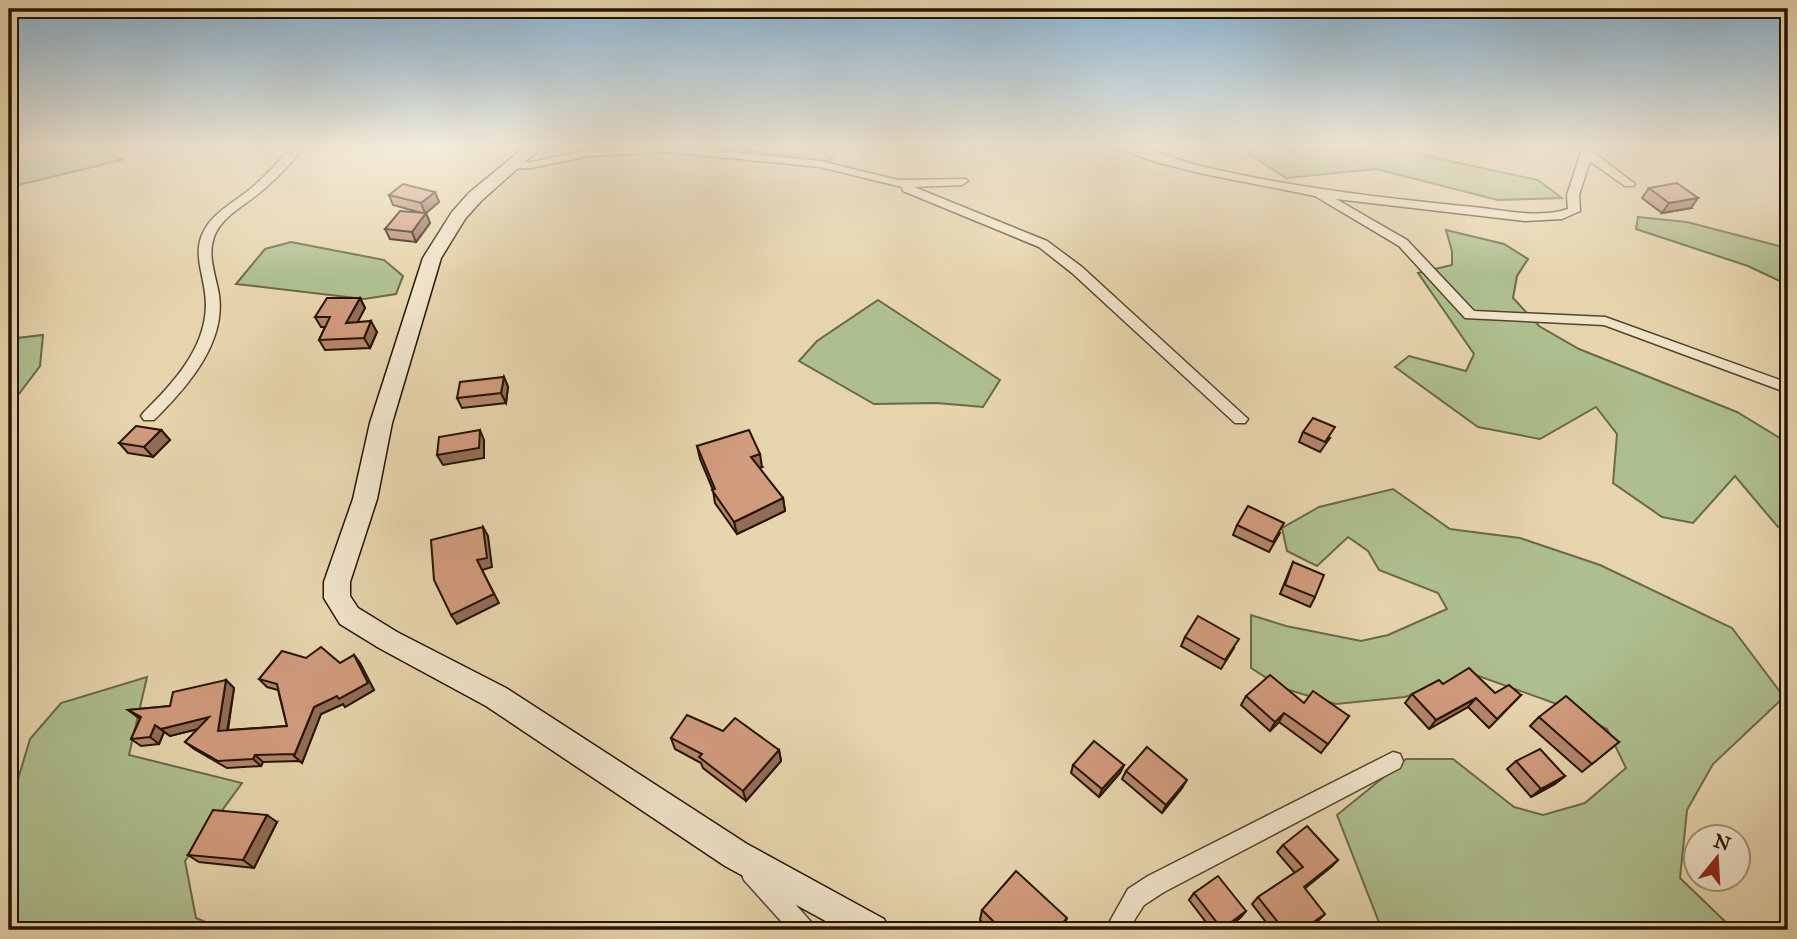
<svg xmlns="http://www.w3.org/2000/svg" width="1797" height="939" font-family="'IM FELL Great Primer',serif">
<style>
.green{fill:#aebe8e;stroke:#6a6948;stroke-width:2}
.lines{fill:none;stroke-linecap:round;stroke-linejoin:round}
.street-casing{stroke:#56442c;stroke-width:3}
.secondary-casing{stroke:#261401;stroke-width:3}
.street{fill:#efe3c9;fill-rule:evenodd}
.secondary{fill:#efe3c9;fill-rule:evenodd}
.wall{fill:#b4856c;stroke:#261401;stroke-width:2}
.shaded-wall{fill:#926c58;stroke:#261401;stroke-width:2}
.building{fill:#d19b7d;stroke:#261401;stroke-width:2}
</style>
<rect width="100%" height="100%" fill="#e6d4ac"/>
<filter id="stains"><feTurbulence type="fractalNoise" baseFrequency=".00286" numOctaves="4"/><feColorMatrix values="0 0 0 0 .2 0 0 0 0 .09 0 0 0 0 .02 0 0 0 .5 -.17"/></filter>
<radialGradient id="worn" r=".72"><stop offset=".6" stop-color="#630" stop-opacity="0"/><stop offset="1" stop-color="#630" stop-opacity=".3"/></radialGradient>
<g class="green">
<path d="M27,146H89L86,148L105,151L122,160L10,187L9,153L22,151Z"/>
<path d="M714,146H839L829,162Z"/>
<path d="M1245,146H1399L1408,152L1538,180L1562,198L1498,200L1376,169L1286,178L1251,155Z"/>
<path d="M1638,217L1687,222L1783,247L1788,246V285L1748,266L1636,229Z"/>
<path d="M1446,230L1504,244L1528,259L1517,276L1513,298L1539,326L1579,349L1737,412L1788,443V532L1778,527L1735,476L1693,523L1662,517L1613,483L1617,434L1596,407L1540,439L1478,427L1395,367L1409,356L1466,371L1474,354L1418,273L1452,265V251Z"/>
<path d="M291,242L384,260L403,276L396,294L364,299L236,284L265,249Z"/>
<path d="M878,300L1000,380L983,407L937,403L874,404L799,361L817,341Z"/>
<path d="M43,335L40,366L9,407V339Z"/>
<path d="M1393,489L1450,529L1520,538L1600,565L1732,628L1784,697L1713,764L1687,810L1680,878L1734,930H1382L1337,815L1406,759H1453L1514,807L1543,815L1585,803L1626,768L1607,729L1554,703L1473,674L1405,697L1336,704L1282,688L1251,668V615L1286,626L1361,641L1388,635L1447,609L1438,593L1379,570L1368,551L1348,537L1317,566L1287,551L1282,528L1319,507Z"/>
<path d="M147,677L129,755L242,783L185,861L196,918L217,927L218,930H9V796L15,789L30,739L61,703Z"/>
</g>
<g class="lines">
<defs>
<g id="street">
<path d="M293,146H305C293,161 279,176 264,189C248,204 222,215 214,237C207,256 216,276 219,295C226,344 186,388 154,420H144L141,416L144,412C176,381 212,341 205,293C203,274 194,254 202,235C212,211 238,201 256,184C269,172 281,159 293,146Z"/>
<path d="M667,146L820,161L898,180L966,179L968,181L962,185L914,187L1047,241L1082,267L1248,419L1245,423H1235L1072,273L1039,247L903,191L902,187L820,167L667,152L589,156L531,168L509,169L503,166L509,163L531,162L589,150Z"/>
<path d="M1111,146C1141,143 1180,162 1209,168C1296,188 1384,198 1473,207C1504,210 1537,219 1568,209L1567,195L1583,146H1594L1593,152L1635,184L1633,186H1625L1590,161L1579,195L1580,211L1562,219L1525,221L1336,199L1407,240L1474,311L1605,317L1788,383V393L1604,325L1465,318L1399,246L1315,196L1204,174L1156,162Z"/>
<path d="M1737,146H1749L1751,148L1745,151Z"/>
<path d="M1393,752L1400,754L1403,761L1400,768L1164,892L1144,905L1128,930H1105L1128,889L1148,876Z"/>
<path d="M752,861L760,864L811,922L814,930H789L744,880L741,872L744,864Z"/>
</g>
<path id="secondary" d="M526,146H543L481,201L465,219L441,258L392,423L377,499L350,582V596L358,608L397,632L506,688L747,844L884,919L889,930H842L725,866L486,706L379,648L340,624L324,598V582L353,499L370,423L423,258L452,212L469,193Z"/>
</defs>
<use href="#street" class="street-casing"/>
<use href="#secondary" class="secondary-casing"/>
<use href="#street" class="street"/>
<use href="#secondary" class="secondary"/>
</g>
<g class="wall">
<path d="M1649,188L1691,208L1662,213L1642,198Z"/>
<path d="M435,192L439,202L426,213L430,223L416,242L390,239L385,229L422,213L393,205L389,195Z"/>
<path d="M360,298L365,308L357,322L377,332L370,348L325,350L319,340L325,327H321L315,317Z"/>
<path d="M504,377L508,387L506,403L462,408L457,398Z"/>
<path d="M161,430L170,440L153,457L128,453L119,443Z"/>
<path d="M1303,432L1330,438L1320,452L1299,442Z"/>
<path d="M697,446L762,467L759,468L783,498L785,511L737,534L715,503L713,490L700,459Z"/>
<path d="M1237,525L1280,533L1269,552L1233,535Z"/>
<path d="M1293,562L1315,597L1310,607L1280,594Z"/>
<path d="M1185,637L1234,648L1221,669L1181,646Z"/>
<path d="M354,655L360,663L374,690L345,707L343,704L321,714L302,763L299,761L263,762L261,766L227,768L194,749L185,742L198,729L170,736L164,732L159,744L141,746L131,739L140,719L128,710L170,706L226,680L234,688L228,730L287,726L278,690L267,687L259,679L306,658L340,663Z"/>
<path d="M1443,684L1495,693L1521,695L1489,728L1468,707L1429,729L1405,703L1412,694Z"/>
<path d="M1246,696L1304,703L1349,716L1321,753L1279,722L1270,731L1241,705Z"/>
<path d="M1539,717L1619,742L1582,772L1530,726Z"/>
<path d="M723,731L779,750L781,761L746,801L703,768L701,763L675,749L671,738Z"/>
<path d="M1516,761L1565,776L1555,784L1531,797L1507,769Z"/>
<path d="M1073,765H1124L1120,773L1099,797L1071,773Z"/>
<path d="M1126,771L1182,788L1162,813L1122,779Z"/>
<path d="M277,822L254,868L199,862L188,855Z"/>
<path d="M1283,845L1338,860L1331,867L1305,888L1318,921L1304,930H1272L1252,904L1258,897L1295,873L1277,852Z"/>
<path d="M1194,893L1246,911L1240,918L1224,930H1212L1189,900Z"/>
<path d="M982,910L1063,928L1061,930H990L980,920Z"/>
</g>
<g class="shaded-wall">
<path d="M435,192L439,202L426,213L430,223L416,242L412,232L425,213L421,203Z"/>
<path d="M1698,198L1691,208L1662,213L1669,203Z"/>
<path d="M360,298L365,308L352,333L346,323Z"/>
<path d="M371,321L377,332L370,348L364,338Z"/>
<path d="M504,377L508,387L506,403L501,393Z"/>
<path d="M161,430L170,440L153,457L144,447Z"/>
<path d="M480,430L484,440V458L443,465L437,455Z"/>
<path d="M760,454L762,467L753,470L751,457Z"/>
<path d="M783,498L785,511L737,534L734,522Z"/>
<path d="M483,527L488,536L492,567L482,570L499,603L457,624L451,615L477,560Z"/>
<path d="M354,655L360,663L374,690L345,707L343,704L321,714L302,763L294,756L314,707L337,696Z"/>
<path d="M226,680L234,688L226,738L218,731Z"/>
<path d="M1476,698L1468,707L1429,729L1436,720Z"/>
<path d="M1284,713L1279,722L1270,731L1275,722Z"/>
<path d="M209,717L218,724L170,736L161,729Z"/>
<path d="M155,725L164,732L159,744L150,737Z"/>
<path d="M779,750L781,761L746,801L743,791Z"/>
<path d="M255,755L263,762L261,766L253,759Z"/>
<path d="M1124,765L1120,773L1099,797L1102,789Z"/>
<path d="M1565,776L1555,784L1531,797L1541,789Z"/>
<path d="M1187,780L1182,788L1162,813L1166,805Z"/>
<path d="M267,815L277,822L254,868L243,860Z"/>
<path d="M1338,860L1331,867L1298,894L1304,887Z"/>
<path d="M1246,911L1240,918L1224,930H1221Z"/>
<path d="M1325,914L1318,921L1304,930H1302Z"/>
<path d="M1067,918L1063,928L1061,930H1057Z"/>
</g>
<g class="building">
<path d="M1677,183L1698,198L1669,203L1649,188Z"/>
<path d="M403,184L435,192L421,203L389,195Z"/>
<path d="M400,211L426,213L412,232L385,229Z"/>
<path d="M327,298H360L346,323L371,321L364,338L319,340L330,317H315Z"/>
<path d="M504,377L501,393L457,398L460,382Z"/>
<path d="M1313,418L1335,427L1325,442L1303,432Z"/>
<path d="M136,426L161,430L144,447L119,443Z"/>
<path d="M480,430L479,448L437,455L439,437Z"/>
<path d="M749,430L760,454L751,457L783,498L734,522L712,490L715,489L697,446Z"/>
<path d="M1248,506L1284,523L1273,542L1237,525Z"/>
<path d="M483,527L487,558L477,560L494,594L451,615L434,580L431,540Z"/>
<path d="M1293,562L1324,575L1315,597L1285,585Z"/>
<path d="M1198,616L1239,639L1225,660L1185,637Z"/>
<path d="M321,647L340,663L354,655L368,683L339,699L337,696L314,707L294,756V754L255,755L253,759L218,761L185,742L209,717L161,729L155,725L150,737L131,739L141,717L128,710L170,706L173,692L226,680L218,731L287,726L277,684L259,679L282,651L306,658Z"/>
<path d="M1469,668L1495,693L1509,685L1521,695L1497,719L1476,698L1436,720L1412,694L1439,680L1443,684Z"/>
<path d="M1270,675L1304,703L1313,691L1349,716L1328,744L1284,713L1275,722L1246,696Z"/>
<path d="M1566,696L1619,742L1592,764L1539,717Z"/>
<path d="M687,715L723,731L735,718L779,750L743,791L699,757L702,754L671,738Z"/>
<path d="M1094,741L1124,765L1102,789L1073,765Z"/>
<path d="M1147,747L1187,780L1166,805L1126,771Z"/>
<path d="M1540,749L1565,776L1541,789L1516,761Z"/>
<path d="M213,810L267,815L243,860L188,855Z"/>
<path d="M1307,826L1338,860L1304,887L1325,914L1302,930H1284L1258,897L1303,867L1283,845Z"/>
<path d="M1016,871L1067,918L1057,930H1002L982,910Z"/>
<path d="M1218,876L1246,911L1222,929L1194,893Z"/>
</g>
<linearGradient id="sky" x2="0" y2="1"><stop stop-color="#89b4d4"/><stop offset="0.53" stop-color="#f4ecda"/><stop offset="1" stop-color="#f4ecda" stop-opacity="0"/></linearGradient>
<rect width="1797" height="277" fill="url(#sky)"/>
<rect width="1797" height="939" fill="none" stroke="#e6d4ac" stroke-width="35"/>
<rect x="10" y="10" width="1776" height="918" fill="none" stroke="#261401" stroke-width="3.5"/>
<rect x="18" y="18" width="1762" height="904" fill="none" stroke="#261401" stroke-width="2"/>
<g transform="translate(1717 858) rotate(18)"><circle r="33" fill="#efe3c9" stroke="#9f9079" stroke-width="2"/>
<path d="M0-5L12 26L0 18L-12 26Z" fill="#8f2418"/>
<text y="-10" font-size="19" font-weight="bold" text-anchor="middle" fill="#261401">N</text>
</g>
<rect width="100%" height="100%" filter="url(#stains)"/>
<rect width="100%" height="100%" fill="url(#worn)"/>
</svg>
